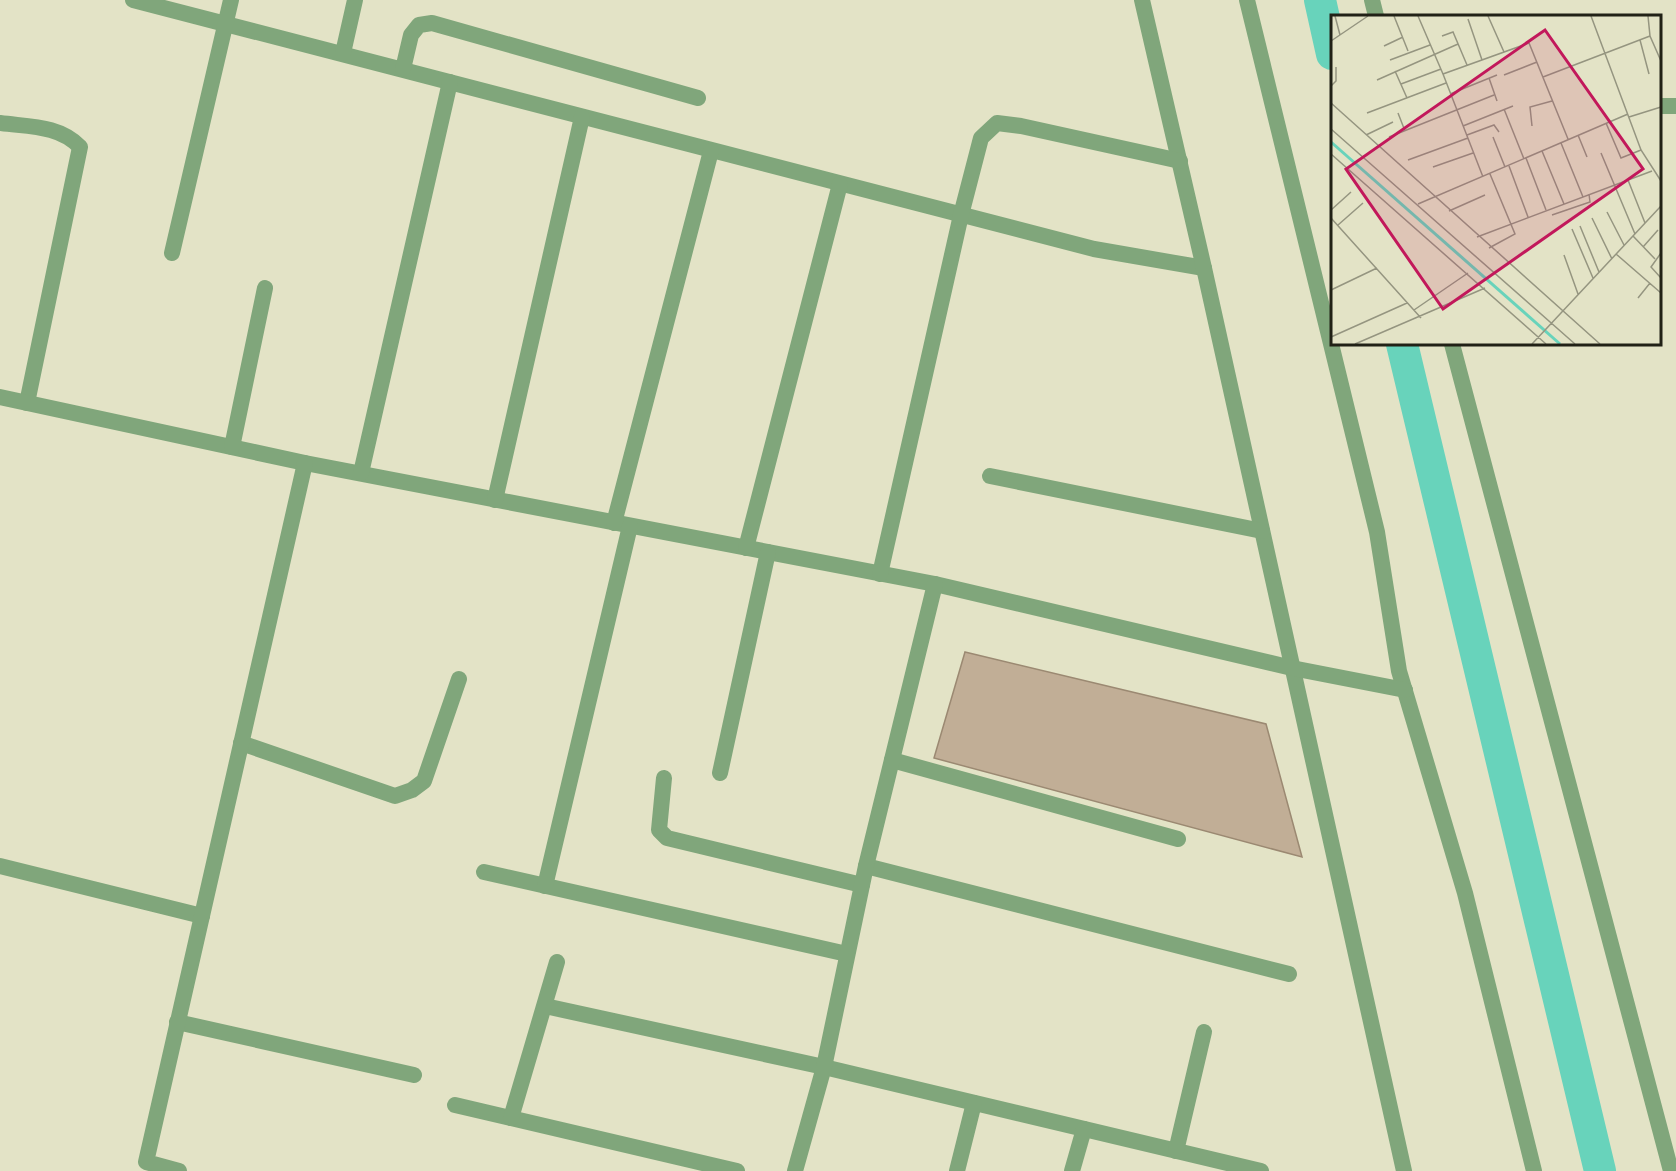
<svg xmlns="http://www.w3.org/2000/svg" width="1676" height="1171" font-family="Manrope,sans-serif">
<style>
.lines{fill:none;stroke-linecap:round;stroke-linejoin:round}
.canal{stroke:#68d3bb;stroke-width:32}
.building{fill:#c1ae96;stroke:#9b8972;stroke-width:1.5}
.minor{stroke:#80a67b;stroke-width:16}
.inset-river{fill:none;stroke:#68d3bb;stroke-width:3}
.inset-road{fill:none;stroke:#959580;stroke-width:1.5}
.view{fill:#c2185b;fill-opacity:0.15;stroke:#c2185b;stroke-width:3}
.inset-edge{fill:none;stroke:#212116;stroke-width:3}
</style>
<rect width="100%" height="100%" fill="#e3e3c6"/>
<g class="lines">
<g class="canal">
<path d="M1320,0L1332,54"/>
<path d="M1402,344L1600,1171"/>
</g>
</g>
<path class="building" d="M965,652L1266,724L1302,857L934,758Z"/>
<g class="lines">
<g class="minor">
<path d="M133,0L1094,249L1204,268"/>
<path d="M1142,0L1204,268L1404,1171"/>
<path d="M1247,0L1377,532L1399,671L1465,893L1534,1171"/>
<path d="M1372,0L1376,16"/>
<path d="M343,53L355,0"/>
<path d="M403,69L411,35L419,25L432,23L698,98"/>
<path d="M1660,106H1676"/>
<path d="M0,123C29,127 59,125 80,147L27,403"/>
<path d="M172,253L231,0"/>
<path d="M1452,344L1671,1171"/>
<path d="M0,397L305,463L935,584L1292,668L1405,690"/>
<path d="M232,447L265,288"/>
<path d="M361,473L450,82"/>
<path d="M990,476L1262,531"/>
<path d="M495,500L582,117"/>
<path d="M614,523L711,151"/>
<path d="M746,548L840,184"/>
<path d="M880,574L961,215L981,138L997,123L1021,126L1180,161"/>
<path d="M241,743L395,796L412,790L424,781L459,679"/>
<path d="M892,760L1178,839"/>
<path d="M720,773L768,552"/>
<path d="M664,778L659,830L667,838L862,885"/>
<path d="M0,866L202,916"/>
<path d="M866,866L1289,974"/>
<path d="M484,872L847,954"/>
<path d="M545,886L630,526"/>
<path d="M545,1006L824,1067L1261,1171"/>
<path d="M177,1022L414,1075"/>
<path d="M455,1105L737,1171"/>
<path d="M511,1118L557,962"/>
<path d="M1176,1151L1204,1032"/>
<path d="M179,1171L146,1162L305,463"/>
<path d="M795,1171L824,1067L866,866L935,584"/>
<path d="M957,1171L974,1103"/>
<path d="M1072,1171L1084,1129"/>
</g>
</g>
<g transform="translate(1331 15)">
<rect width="330" height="330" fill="#e3e3c6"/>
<path class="inset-river" d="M0,127L229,329"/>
<path class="inset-road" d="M4,1L9,20M63,1L77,36M87,1L112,59M157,1L173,37M260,1L310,135L330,166M317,1L319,21L330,46M137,4L151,45M111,21L122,17L136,50M309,25L318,59M0,26L37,1M53,31L72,22M59,45L99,30M64,56L76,83M173,60L206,47M212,62L319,21M158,63L166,86M46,65L127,29M70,69L110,54M0,71L5,66V52M119,79L166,60M0,88L269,329M173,94L193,144M36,98L115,68M67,98L74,116M298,102L330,92M275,108L290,143L310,135M132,111L182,91M201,111L199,92L221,86M0,114L244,329M35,120L62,107M136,120L163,110L168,117M247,120L256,142M58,122L163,80M162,122L174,152M230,128L252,182M211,136L233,189M270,138L304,219M0,139L215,329M195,143L215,195M77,145L137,123M178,151L197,202M102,152L142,138M152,162L112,59L198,28L237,124M297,165L314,208M87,189L297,99M0,195L20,177M118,196L154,180M276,197L293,230M221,200L259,187L258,179M0,203L90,303M261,203L281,244M7,210L32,188M249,211L268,257M241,214L262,263M302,221L324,244M146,222L321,156M312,232L327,215M158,233L184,219L159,159M330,238L320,252L330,263M285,239L330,278M233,240L247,279M0,275L46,253M307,283L319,268M83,295L137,258M0,322L76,288M24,329L154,273M201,329L330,191"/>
<path class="view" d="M214,15L312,154L112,294L15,154Z"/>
<rect width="330" height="330" class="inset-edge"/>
</g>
</svg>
